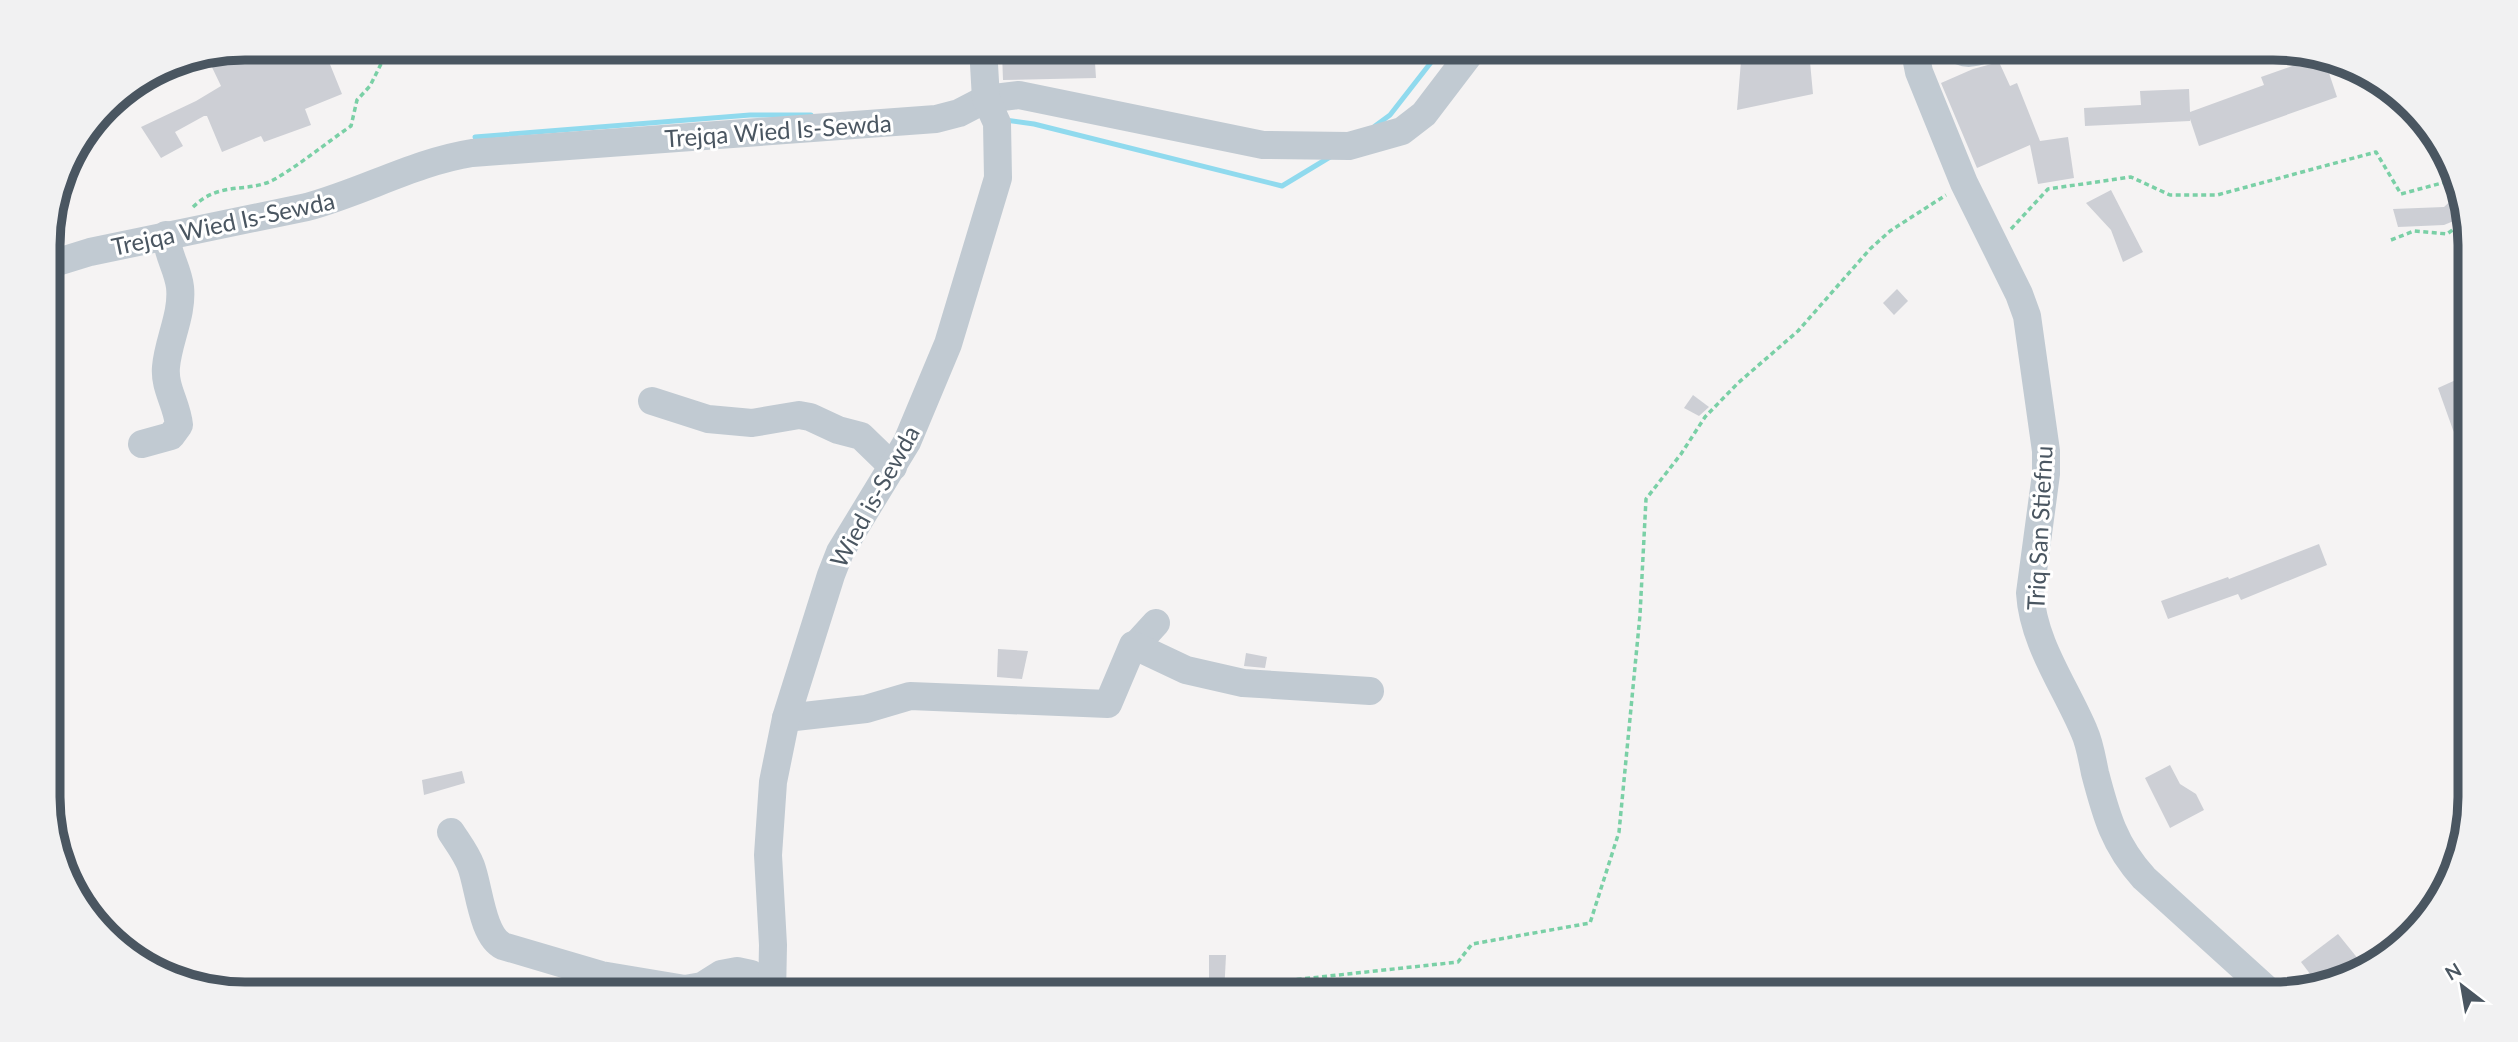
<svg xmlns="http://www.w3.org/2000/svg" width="2518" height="1042" font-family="Lato,sans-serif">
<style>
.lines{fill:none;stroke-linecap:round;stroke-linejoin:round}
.stream{stroke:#90daee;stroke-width:5}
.building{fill:#cdcfd5}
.path{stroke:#7ad0a6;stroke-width:3.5;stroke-dasharray:5 3.5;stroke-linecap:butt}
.minor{stroke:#c1cad2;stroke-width:28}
.labels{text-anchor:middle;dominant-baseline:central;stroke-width:6;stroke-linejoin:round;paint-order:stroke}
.street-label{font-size:24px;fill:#4a5661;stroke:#fff}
.rim{fill:none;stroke:#4a5661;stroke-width:9}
</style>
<rect width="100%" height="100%" fill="#f5f3f3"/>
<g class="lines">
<g class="stream">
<path d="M1005,120L1034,124L1282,186L1330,157"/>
<path d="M1375,126L1390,115L1443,47"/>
<path d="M475,137L750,115H811"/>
</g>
</g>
<g class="building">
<path d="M244,47H323L342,94L305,109L311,125L264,142L261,136L222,152L207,116H204L175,132L183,146L161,158L141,127L196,101L221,86L209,61L233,50Z"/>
<path d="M1057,47H1094L1096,78L1003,80L1002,53L1057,51Z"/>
<path d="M1802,47H1848V54L1810,62L1813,94L1737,110L1741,61Z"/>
<path d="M2323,55L2337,97L2199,146L2190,119V121L2085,126L2084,108L2141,105L2140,91L2189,89L2190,112L2264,85L2261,77Z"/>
<path d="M1999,62L2010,86L2017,83L2040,141L2068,137L2074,178L2038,184L2030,145L1977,168L1941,83L1973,69Z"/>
<path d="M2111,190L2143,252L2123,262L2111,230L2086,203Z"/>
<path d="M2459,193L2466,212L2461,218L2444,225L2398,227L2393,209L2444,207Z"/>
<path d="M1897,289L1908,301L1894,315L1883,303Z"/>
<path d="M2469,374L2470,453V463L2453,430L2438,388Z"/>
<path d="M1693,395L1709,407L1699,416L1684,408Z"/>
<path d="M2319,544L2327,565L2241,600L2238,594L2168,619L2161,601L2228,577L2229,579Z"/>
<path d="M998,649L1028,651L1022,679L997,677Z"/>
<path d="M1246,653L1267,657L1265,668L1244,666Z"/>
<path d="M2170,765L2180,784L2196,794L2204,810L2170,828L2145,778Z"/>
<path d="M462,771L465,783L424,795L422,780Z"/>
<path d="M2338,934L2359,960L2342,974L2317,983L2301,962Z"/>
<path d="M1209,955H1226L1224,995H1209Z"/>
</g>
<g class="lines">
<g class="path">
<path d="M193,207C220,180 249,194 275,179C301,164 326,143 351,126L357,100L370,86L382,62L372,47"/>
<path d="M2011,229L2048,189L2131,177L2170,195H2217L2376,152L2401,194L2453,180"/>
<path d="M2391,240L2414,231L2447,234L2469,218"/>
<path d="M1246,985L1458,962L1472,944L1590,923L1619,832L1640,615L1646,499L1681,454L1705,417L1738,383L1798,331L1870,249L1890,231L1946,195"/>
<path d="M793,990L890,988L966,995"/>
</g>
<g class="minor">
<path d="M1914,47L1919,72L1964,183L2019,294L2027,316L2046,451V474L2030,593C2033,643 2065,686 2084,731C2090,744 2092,759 2095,773C2106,815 2114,845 2144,878L2272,994"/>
<path d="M1954,47C1966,58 1979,51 1992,47"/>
<path d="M48,265L90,252L307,207C363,192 415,162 472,153L936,119L959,113L986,99L1019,95L1263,145L1349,146L1402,131L1424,114L1475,47"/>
<path d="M652,401L708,419L752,423L799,415L810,417L838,430L861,436L893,467"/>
<path d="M142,444L171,436L179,425C177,404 164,388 166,367C168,341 183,314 180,287C178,269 167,254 166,235"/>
<path d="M1135,646L1156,623"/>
<path d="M786,718L866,709L910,696L1108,704L1133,645L1186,670L1243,683L1370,691"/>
<path d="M451,832C458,843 466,853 471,866C479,887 482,936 503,946L601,975L685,989L702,986L721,974L737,971L751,974L772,991"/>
<path d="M772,995L773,945L768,855L773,782L786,718L831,575L840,552L907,442L948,344L998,178L997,123L986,99L983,47"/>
</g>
</g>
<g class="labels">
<g class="street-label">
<text transform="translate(778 130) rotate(-4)">Trejqa Wied Is-Sewda</text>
<text transform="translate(223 223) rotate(-12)">Trejqa Wied Is-Sewda</text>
<text transform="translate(874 496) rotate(-61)">Wied is-Sewda</text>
<text transform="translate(2039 528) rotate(-87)">Triq San Stiefnu</text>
</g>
</g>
<path d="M0 0H2518V1042H0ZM245 60H2273A185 185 0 0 1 2458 245V797A185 185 0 0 1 2273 982H245A185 185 0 0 1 60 797V245A185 185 0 0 1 245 60Z" fill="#f1f1f2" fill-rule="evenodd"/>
<path class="rim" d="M245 60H2273A185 185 0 0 1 2458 245V797A185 185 0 0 1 2273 982H245A185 185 0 0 1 60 797V245A185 185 0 0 1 245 60Z"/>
<g transform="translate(2462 986) rotate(329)" stroke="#ffffff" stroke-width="5" paint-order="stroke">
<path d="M0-5L12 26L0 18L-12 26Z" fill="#4a5661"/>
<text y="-10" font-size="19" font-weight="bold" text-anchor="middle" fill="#4a5661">N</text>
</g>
</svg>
